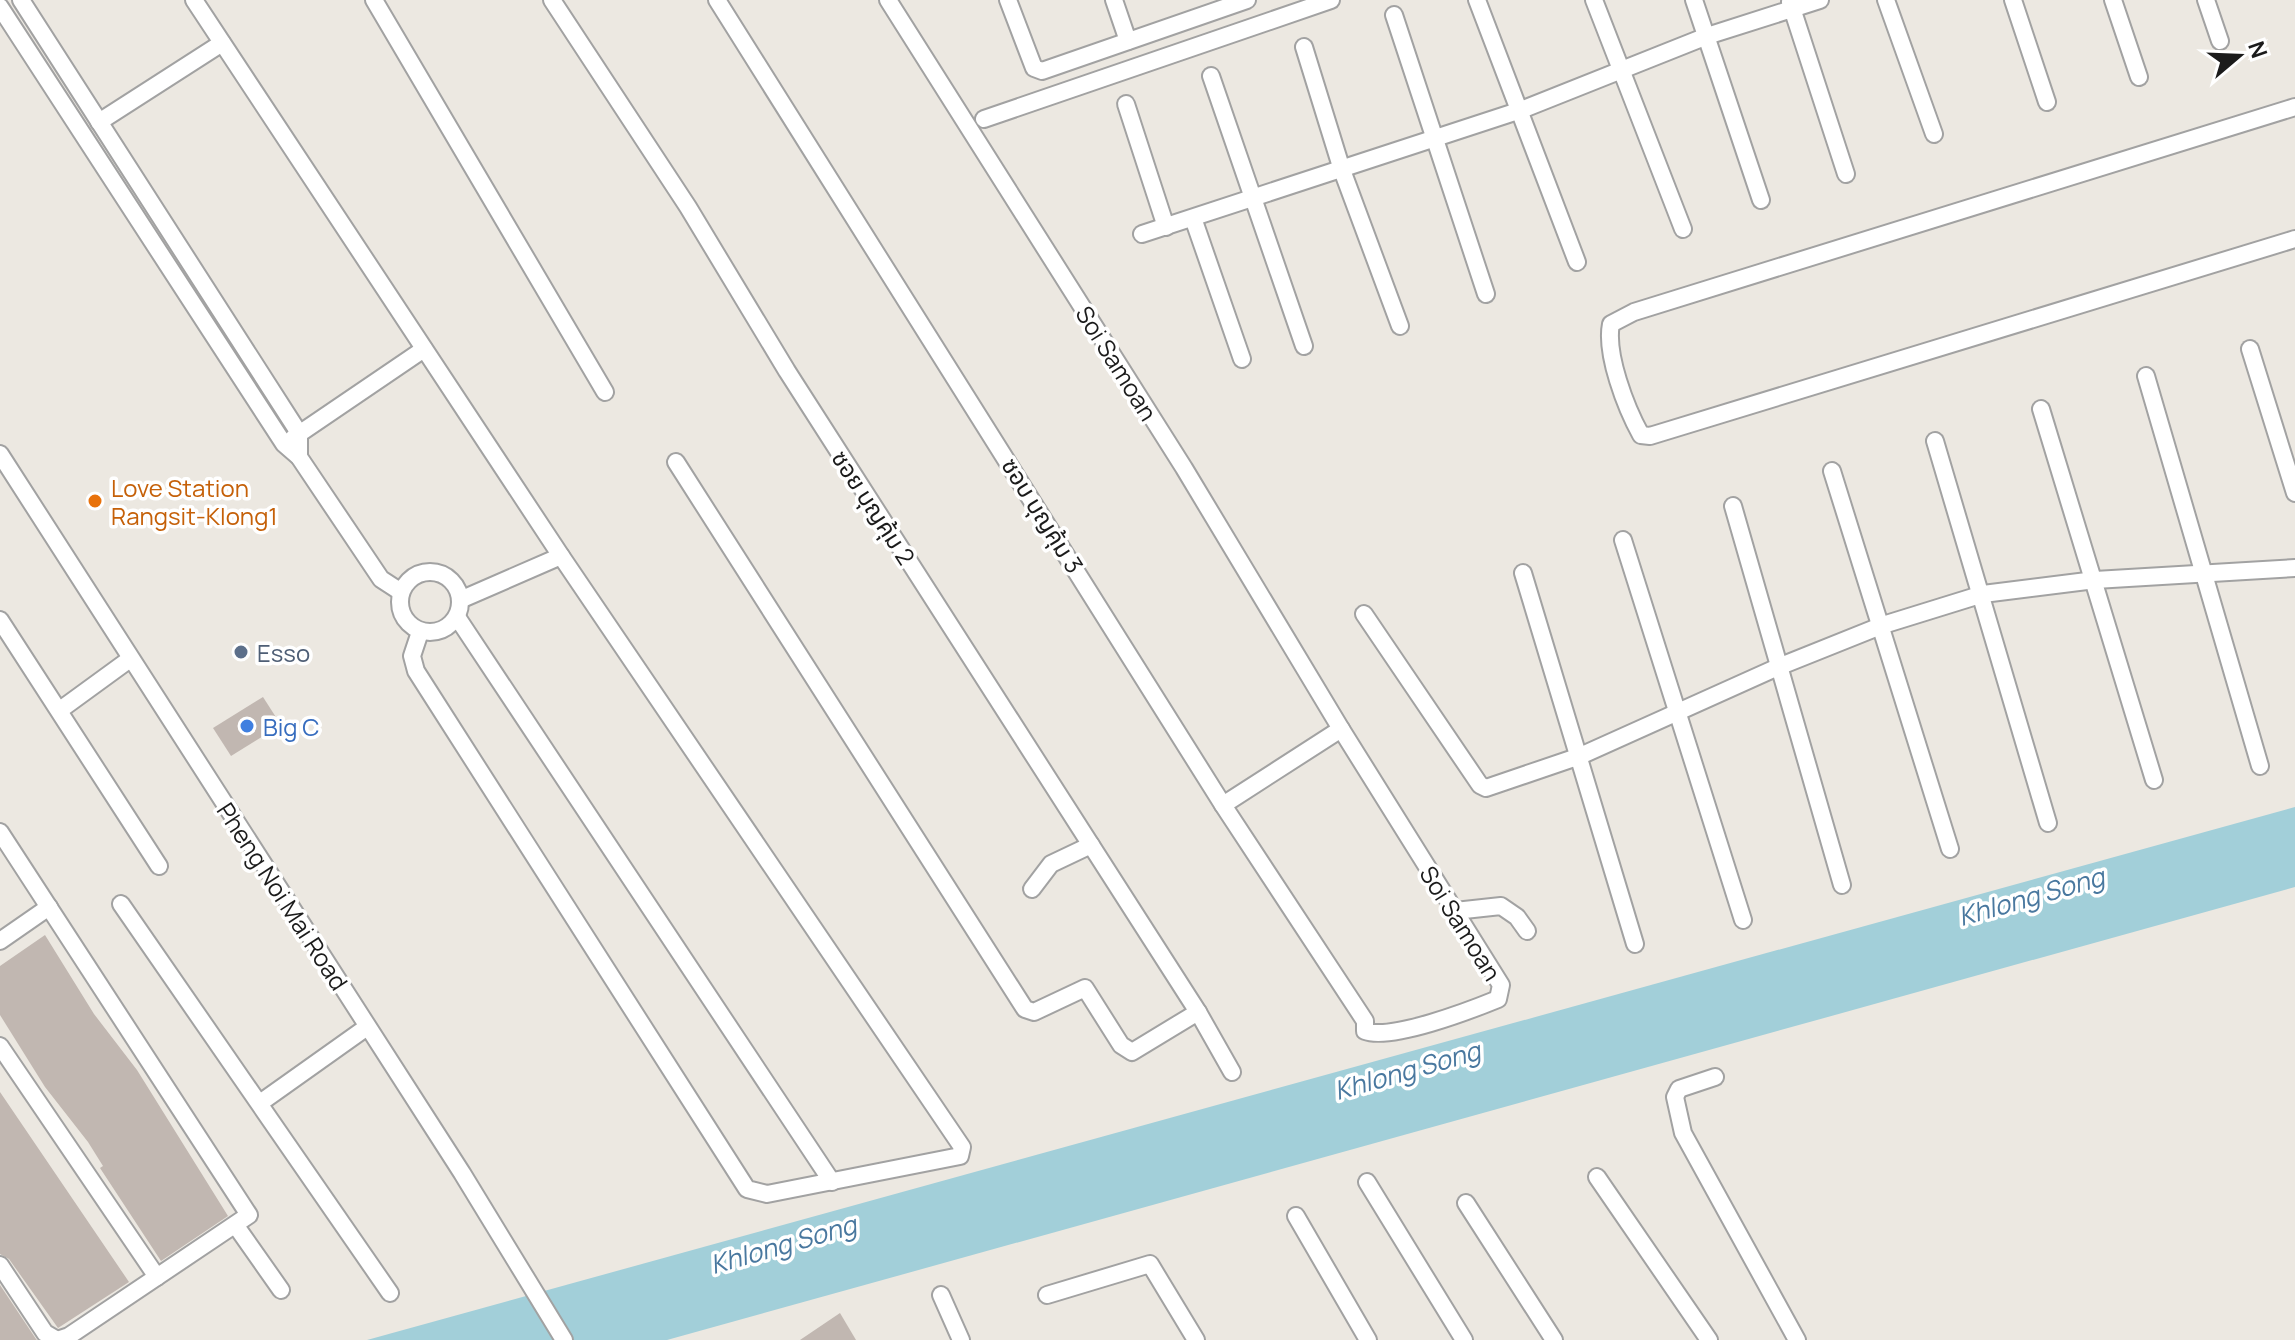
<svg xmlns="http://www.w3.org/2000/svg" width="2295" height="1340" font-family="Manrope,'Noto Sans Thai',sans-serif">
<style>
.water{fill:#a2cfd9}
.building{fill:#c1b7b1}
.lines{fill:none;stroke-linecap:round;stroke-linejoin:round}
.minor-casing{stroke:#a2a2a2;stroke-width:20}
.minor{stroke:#fff;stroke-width:16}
.food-dot{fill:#e8710a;stroke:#fff;stroke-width:3}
.service-dot{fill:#5c6f8a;stroke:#fff;stroke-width:3}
.shop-dot{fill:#3f7fe0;stroke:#fff;stroke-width:3}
.labels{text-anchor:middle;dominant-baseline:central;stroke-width:7;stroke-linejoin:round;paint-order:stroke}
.street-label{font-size:24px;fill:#1b1b1b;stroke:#fff}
.food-label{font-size:24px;fill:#c56008;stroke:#fff;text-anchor:start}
.service-label{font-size:24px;fill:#4e5e75;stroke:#fff;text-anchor:start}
.shop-label{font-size:24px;fill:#366cbe;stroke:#fff;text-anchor:start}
.water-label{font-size:26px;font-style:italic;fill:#49789f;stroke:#fff}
</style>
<rect width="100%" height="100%" fill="#ece8e1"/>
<path class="water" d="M2295,807V887L667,1340H367Z"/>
<g class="building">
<path d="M263,697L281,725L231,756L213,728Z"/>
<path d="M45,935L94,1014L137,1070L228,1216L161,1261L100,1168L103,1166L88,1142L45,1087L0,1015V966Z"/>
<path d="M0,1092L129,1282L58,1328L9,1259L0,1254Z"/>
<path d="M0,1285L36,1339L37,1340H0Z"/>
<path d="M840,1313L856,1340H800Z"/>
</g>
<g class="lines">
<defs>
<g id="minor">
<path d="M21,0L299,433V457"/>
<path d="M194,0L561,556L962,1147L960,1156L767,1194L747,1189L416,671L412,656L420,632"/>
<path d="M374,0L605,392"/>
<path d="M552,0L688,207L787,371L1198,1012L1232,1072"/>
<path d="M717,0L1223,805L1365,1021V1031C1391,1041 1471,1010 1498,999L1501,985L1341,729L1184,468L888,0"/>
<path d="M1008,0L1034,68L1042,71L1247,0"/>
<path d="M1114,0L1128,41"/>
<path d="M1477,0L1577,262"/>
<path d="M1594,0L1683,229"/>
<path d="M1694,0L1761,200"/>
<path d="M1886,0L1934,134"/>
<path d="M2013,0L2047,102"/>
<path d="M2113,0L2139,77"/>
<path d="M2206,0L2220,41"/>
<path d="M1790,2L1846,174"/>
<path d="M0,7L284,444L299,457L381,579L401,592"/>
<path d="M1394,15L1486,294"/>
<path d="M1304,47L1342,170L1400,326"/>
<path d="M1211,76L1304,346"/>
<path d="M1126,104L1166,227"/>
<path d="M2295,107L1634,312L1611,324C1605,354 1626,408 1641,435L1650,436L2295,239"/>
<path d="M984,119L1331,0"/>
<path d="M99,122L222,43"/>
<path d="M1193,218L1242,359"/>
<path d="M1142,234L1521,110L1707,36L1820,0"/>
<path d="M2250,349L2295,493"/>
<path d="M2146,376L2260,766"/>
<path d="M2041,409L2154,780"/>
<path d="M293,438L424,349"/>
<path d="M1935,441L2048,823"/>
<path d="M0,454L462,1173L564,1340"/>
<path d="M676,462L1025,1009L1034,1012L1085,988L1121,1045L1132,1052L1198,1012"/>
<path d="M1832,471L1950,849"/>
<path d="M1733,506L1842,885"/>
<path d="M1623,540L1743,920"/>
<circle cx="430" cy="602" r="30"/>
<path d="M1523,573L1635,944"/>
<path d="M460,600L561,556"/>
<path d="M1364,614L1480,785L1486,788L1580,756L1778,667L1883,625L1983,594L2095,580L2295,568"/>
<path d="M457,617L832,1182"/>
<path d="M0,620L159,866"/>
<path d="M60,710L130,659"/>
<path d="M1223,805L1341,729"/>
<path d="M0,832L249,1215L69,1336L57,1340L45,1333L0,1265"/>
<path d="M1032,889L1051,864L1091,845"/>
<path d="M121,904L390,1293"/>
<path d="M1455,911L1501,906L1517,917L1527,931"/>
<path d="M0,941L49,907"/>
<path d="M0,1046L157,1277"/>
<path d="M1715,1077L1679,1089L1675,1097L1683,1133L1797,1340"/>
<path d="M260,1103L367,1027"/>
<path d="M1597,1177L1709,1340"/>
<path d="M1367,1182L1464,1340"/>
<path d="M1466,1203L1554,1340"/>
<path d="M1296,1216L1368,1340"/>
<path d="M236,1226L281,1290"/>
<path d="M941,1295L961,1340"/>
<path d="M1047,1295L1150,1264L1196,1340"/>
</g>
</defs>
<use href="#minor" class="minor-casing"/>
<use href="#minor" class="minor"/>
</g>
<circle class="food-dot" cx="95" cy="501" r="8"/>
<circle class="service-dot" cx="241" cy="652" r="8"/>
<circle class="shop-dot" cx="247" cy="726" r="8"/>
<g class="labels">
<g class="street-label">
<text transform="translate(1117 363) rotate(58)">Soi Samoan</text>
<text transform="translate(874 507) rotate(57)">ซอย บุญคุ้ม 2</text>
<text transform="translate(1043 515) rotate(58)">ซอบ บุญคุ้ม 3</text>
<text transform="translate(283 896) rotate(57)">Pheng Noi Mai Road</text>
<text transform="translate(1461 923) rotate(58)">Soi Samoan</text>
</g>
<g class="food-label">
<text x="111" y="487">Love Station<tspan x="111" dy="28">Rangsit-Klong1</tspan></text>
</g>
<g class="service-label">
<text x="257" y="652">Esso</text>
</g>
<g class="shop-label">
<text x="263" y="726">Big C</text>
</g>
<g class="water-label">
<text transform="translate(2031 896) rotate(-16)">Khlong Song</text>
<text transform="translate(1407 1070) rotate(-16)">Khlong Song</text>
<text transform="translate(783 1244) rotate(-16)">Khlong Song</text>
</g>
</g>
<g transform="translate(2239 56) rotate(71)" stroke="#ffffff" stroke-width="6" paint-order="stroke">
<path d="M0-6L14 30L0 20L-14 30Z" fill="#1b1b1b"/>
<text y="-12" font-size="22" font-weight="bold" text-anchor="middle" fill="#1b1b1b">N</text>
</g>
</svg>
